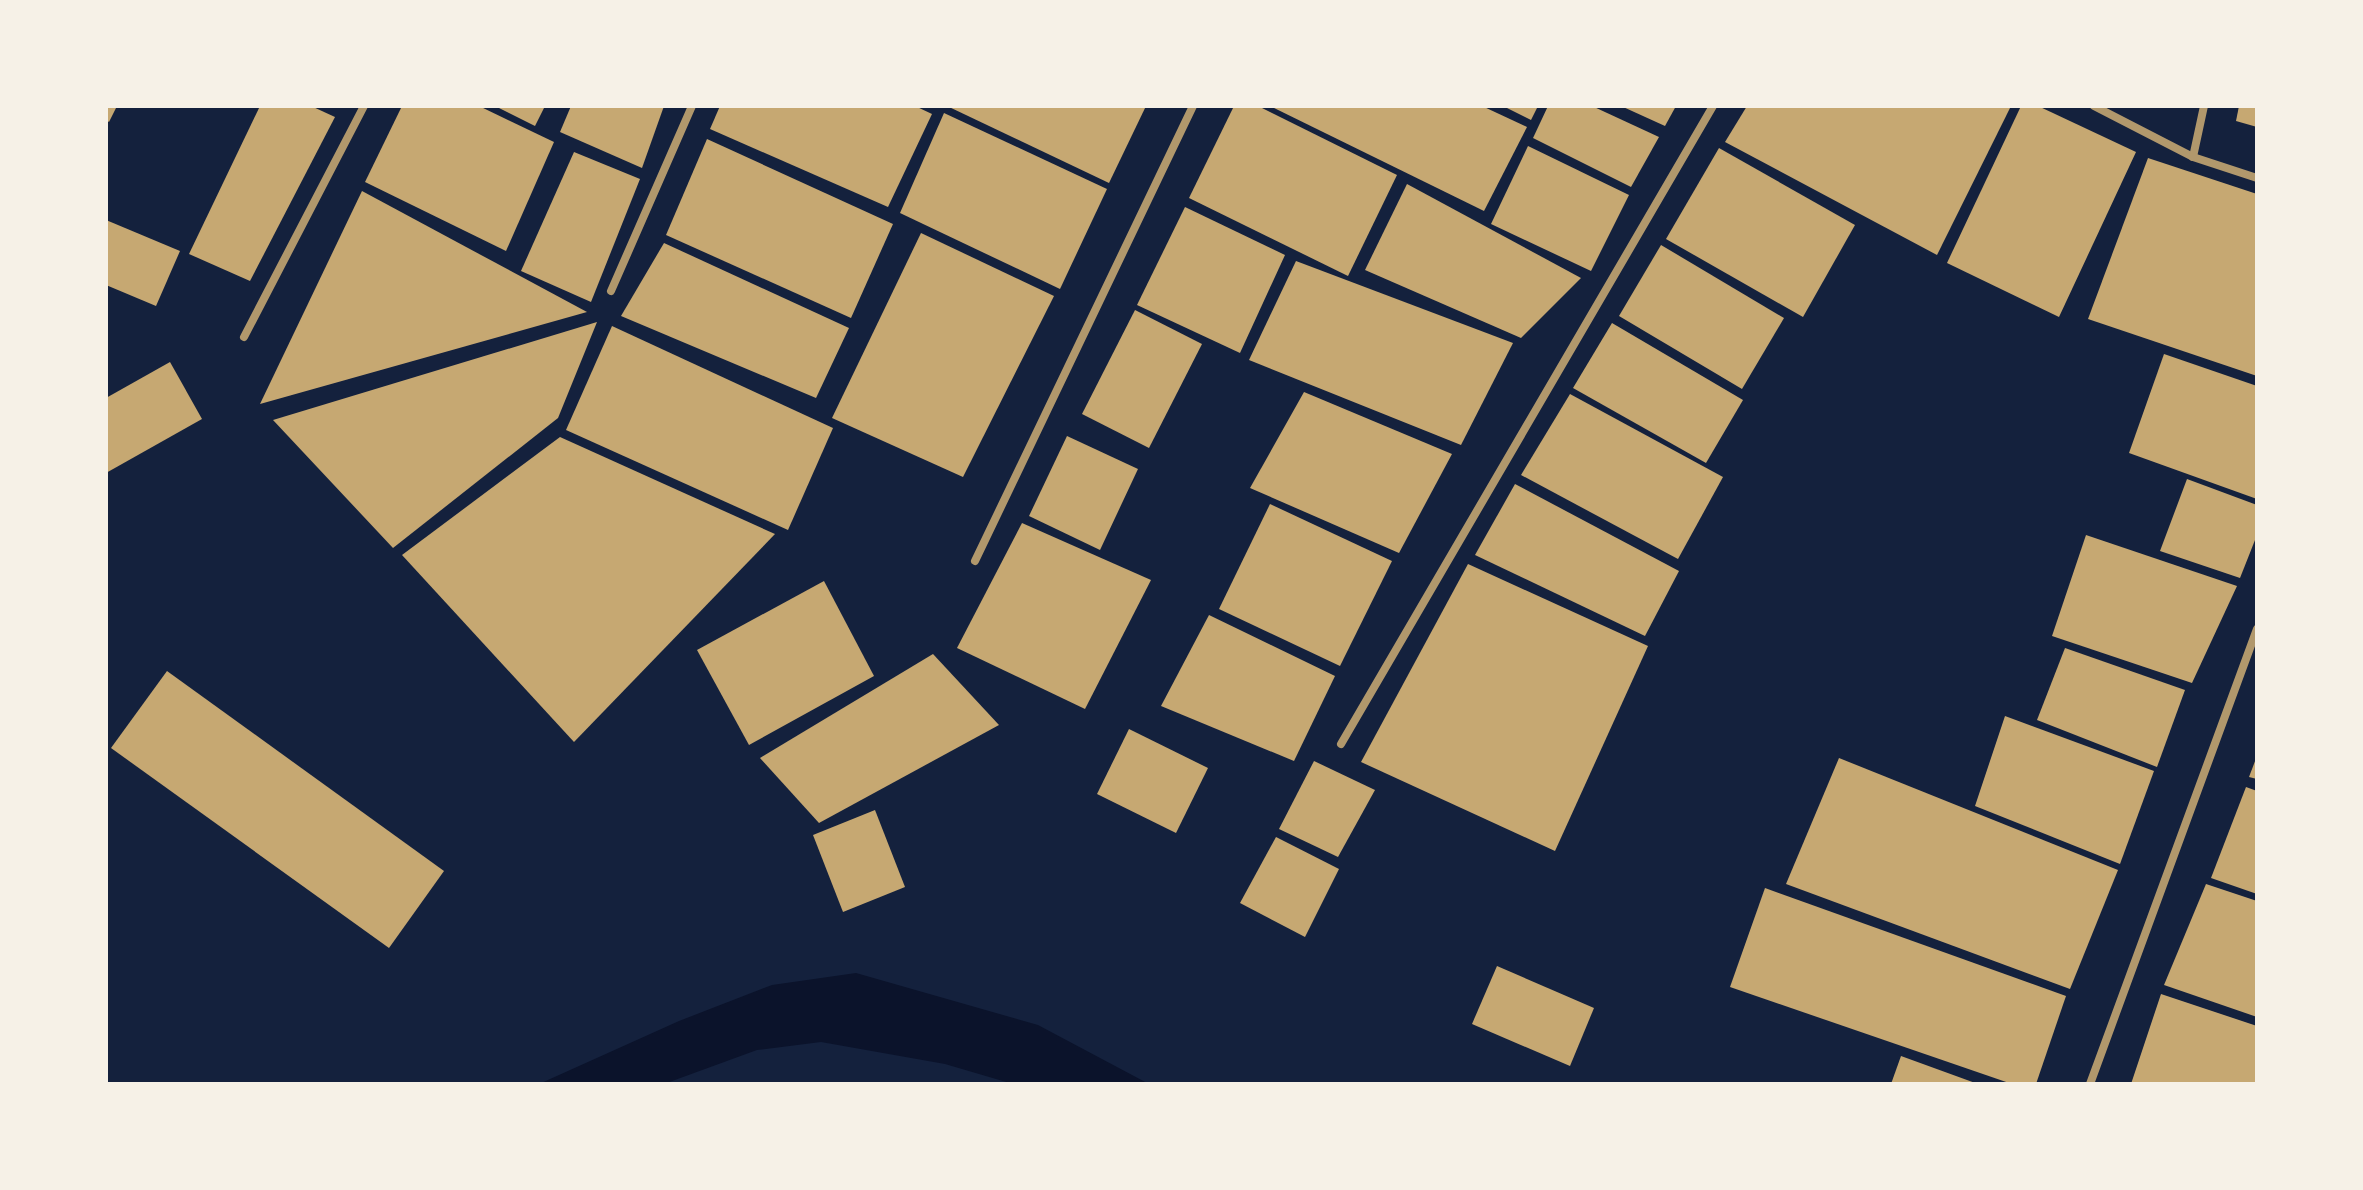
<svg xmlns="http://www.w3.org/2000/svg" width="2363" height="1190" font-family="Montserrat,sans-serif">
<style>
.water{fill:#0b132b}
.building{fill:#c6a872}
.lines{fill:none;stroke-linecap:round;stroke-linejoin:round}
.minor{stroke:#b1986c;stroke-width:8}
</style>
<rect width="100%" height="100%" fill="#14213d"/>
<path class="water" d="M856,973L1038,1025L1149,1084H1013L945,1064L821,1042L757,1050L664,1084H539L679,1021L772,985Z"/>
<g class="building">
<path d="M106,106H117L109,122L106,120Z"/>
<path d="M260,106H311L335,117L250,281L189,254Z"/>
<path d="M402,106H479L554,142L506,251L365,182Z"/>
<path d="M495,106H545L535,126Z"/>
<path d="M571,106H664L642,168L560,132Z"/>
<path d="M720,106H915L932,114L888,207L710,129Z"/>
<path d="M947,106H1146L1109,183Z"/>
<path d="M1234,106H1258L1397,175L1348,276L1189,198Z"/>
<path d="M1270,106H1482L1527,127L1484,211Z"/>
<path d="M1503,106H1538L1531,120Z"/>
<path d="M1548,106H1592L1659,137L1631,187L1533,138Z"/>
<path d="M1621,106H1676L1665,126Z"/>
<path d="M1747,106H2011L1937,255L1725,142Z"/>
<path d="M2021,106H2038L2136,152L2059,317L1947,263Z"/>
<path d="M2239,106H2257V127L2236,121Z"/>
<path d="M944,113L1107,189L1060,289L900,213Z"/>
<path d="M707,139L893,224L851,318L666,235Z"/>
<path d="M1528,146L1629,195L1591,271L1491,224Z"/>
<path d="M1719,148L1855,225L1803,317L1666,239Z"/>
<path d="M574,152L640,179L591,302L521,271Z"/>
<path d="M2148,158L2257,194V376L2088,319Z"/>
<path d="M1407,184L1581,278L1521,338L1365,270Z"/>
<path d="M362,191L587,312L260,404Z"/>
<path d="M1185,207L1285,255L1240,353L1137,305Z"/>
<path d="M106,220L180,251L156,306L106,285Z"/>
<path d="M921,233L1054,296L963,477L832,418Z"/>
<path d="M664,243L849,328L816,398L621,316Z"/>
<path d="M1661,245L1784,318L1742,389L1619,316Z"/>
<path d="M1296,261L1513,343L1461,445L1249,360Z"/>
<path d="M1135,310L1202,344L1149,448L1082,414Z"/>
<path d="M597,322L558,418L393,548L273,420Z"/>
<path d="M1612,323L1743,400L1706,463L1573,388Z"/>
<path d="M612,326L833,428L788,530L566,430Z"/>
<path d="M2164,354L2257,386V499L2129,453Z"/>
<path d="M170,362L202,419L106,473V398Z"/>
<path d="M1304,392L1452,454L1399,553L1250,488Z"/>
<path d="M1570,394L1723,477L1678,559L1521,475Z"/>
<path d="M1067,436L1138,469L1100,550L1029,516Z"/>
<path d="M560,437L775,534L574,742L402,555Z"/>
<path d="M2187,479L2257,505V535L2240,578L2160,551Z"/>
<path d="M1515,484L1679,571L1645,636L1475,555Z"/>
<path d="M1270,504L1392,561L1340,666L1219,609Z"/>
<path d="M1022,523L1151,580L1085,709L957,648Z"/>
<path d="M2086,535L2237,586L2192,683L2052,636Z"/>
<path d="M1468,564L1648,646L1555,851L1361,762Z"/>
<path d="M824,581L874,676L749,745L697,650Z"/>
<path d="M1209,615L1335,676L1294,761L1161,706Z"/>
<path d="M2065,648L2185,690L2157,767L2037,720Z"/>
<path d="M933,654L999,725L819,823L760,758Z"/>
<path d="M167,671L444,871L389,948L111,748Z"/>
<path d="M2005,716L2154,771L2120,864L1975,806Z"/>
<path d="M1129,729L1208,768L1176,833L1097,794Z"/>
<path d="M2257,756V779L2249,777Z"/>
<path d="M1839,758L2118,870L2070,989L1786,884Z"/>
<path d="M1314,761L1375,790L1338,857L1279,829Z"/>
<path d="M2246,787L2257,791V894L2211,878Z"/>
<path d="M875,810L905,887L843,912L813,835Z"/>
<path d="M1276,837L1339,869L1305,937L1240,903Z"/>
<path d="M2206,884L2257,901V1017L2164,985Z"/>
<path d="M1765,888L2066,996L2036,1084H2012L1730,987Z"/>
<path d="M1497,966L1594,1008L1570,1066L1472,1024Z"/>
<path d="M2161,994L2257,1026V1084H2131Z"/>
<path d="M1901,1056L1978,1084H1891Z"/>
</g>
<g class="lines">
<g class="minor">
<path d="M2094,106L2193,157L2257,178"/>
<path d="M2193,157L2204,106"/>
<path d="M611,291L692,106"/>
<path d="M244,337L364,106"/>
<path d="M975,561L1193,106"/>
<path d="M1341,744L1713,106"/>
<path d="M2090,1084L2257,629"/>
</g>
</g>
<rect width="2363" height="1190" fill="none" stroke="#f6f1e7" stroke-width="216"/>
</svg>
